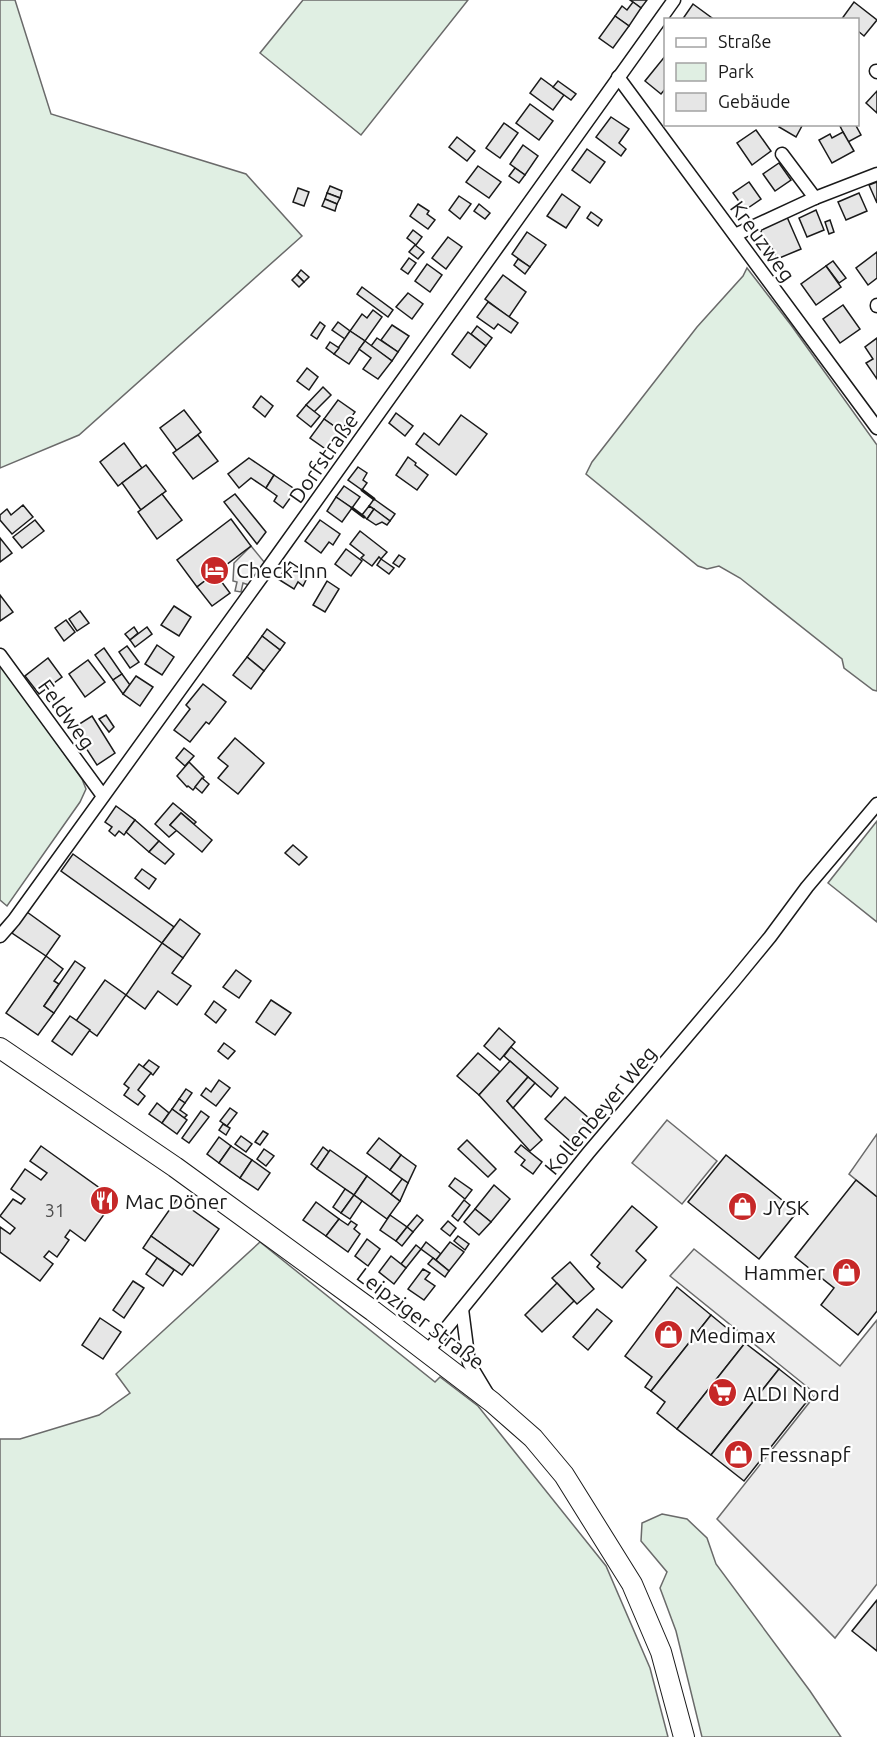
<svg xmlns="http://www.w3.org/2000/svg" width="877" height="1737" font-family="Ubuntu,sans-serif">
<style>
.green{fill:#e0efe3;stroke:#6a6a6a;stroke-width:1.5}
.parking{fill:#ededed;stroke:#6a6a6a;stroke-width:1.5}
.building{fill:#e6e6e6;stroke:#1a1a1a;stroke-width:1.5}
.lines{fill:none;stroke-linecap:round;stroke-linejoin:round}
.street-casing{stroke:#1a1a1a;stroke-width:15}
.primary-casing{stroke:#1a1a1a;stroke-width:22}
.street{stroke:#fff;stroke-width:12}
.primary{stroke:#fff;stroke-width:20}
.wall{stroke:#1a1a1a;stroke-width:3}
.labels{text-anchor:middle;dominant-baseline:central;stroke-width:4.5;stroke-linejoin:round;paint-order:stroke}
.number-label{font-size:18px;fill:#4d4d4d}
.street-label{font-size:21px;fill:#1a1a1a;stroke:#fff}
.poi-label{font-size:21px;fill:#1a1a1a;stroke:#fff;text-anchor:start}
</style>
<rect width="100%" height="100%" fill="#fff"/>
<g class="green">
<path d="M0,0H15L51,114L246,174L302,236L79,435L0,468Z"/>
<path d="M303,0H468L361,135L260,53Z"/>
<path d="M747,268L791,325L877,445V691L873,690L844,668L842,659L740,578L719,566L707,569L698,566L586,474L592,462L697,327L743,276Z"/>
<path d="M0,663L82,779L86,789L80,802L7,906L0,900Z"/>
<path d="M877,821V922L828,883Z"/>
<path d="M260,1242L435,1382L440,1377L478,1406L606,1566L650,1668L668,1737H0V1439H20L99,1415L130,1393L116,1374Z"/>
<path d="M662,1514L687,1519L707,1538L716,1564L810,1691L841,1737H702L676,1631L660,1588L667,1572L641,1541L642,1523Z"/>
</g>
<g class="parking">
<path d="M251,546L269,568L255,587L243,583L241,592L235,591L237,582L233,581L234,563Z"/>
<path d="M667,1120L717,1161L682,1204L632,1163Z"/>
<path d="M877,1134V1197L849,1174Z"/>
<path d="M694,1249L840,1366L877,1320V1584L835,1638L717,1519L816,1394L670,1276Z"/>
</g>
<g class="building">
<path d="M630,0H647L641,8Z"/>
<path d="M633,2L641,8L629,26L615,16L622,6L627,10Z"/>
<path d="M854,2L877,20L864,36L858,31V20H841Z"/>
<path d="M693,4L712,18L711,20H682Z"/>
<path d="M615,16L629,26L613,48L599,38Z"/>
<path d="M666,55V88L661,94L645,81Z"/>
<path d="M541,78L564,95L553,110L530,93Z"/>
<path d="M558,81L576,94L571,100L553,87Z"/>
<path d="M877,91V113L866,103Z"/>
<path d="M530,104L553,121L539,140L516,123Z"/>
<path d="M611,117L629,129L619,143L626,149L621,156L596,137Z"/>
<path d="M504,123L518,133L500,158L486,148Z"/>
<path d="M781,124H803L796,137L779,127Z"/>
<path d="M844,124H855L861,135L848,142L840,126Z"/>
<path d="M756,130L771,151L752,165L737,143Z"/>
<path d="M843,132L854,151L832,163L819,140L830,134L832,138Z"/>
<path d="M457,137L475,151L467,161L449,147Z"/>
<path d="M523,145L538,156L525,175L510,164Z"/>
<path d="M587,149L605,162L590,183L572,170Z"/>
<path d="M779,163L791,180L775,191L763,174Z"/>
<path d="M478,166L501,182L489,198L466,182Z"/>
<path d="M515,168L525,175L519,183L509,176Z"/>
<path d="M749,182L761,199L745,210L733,193Z"/>
<path d="M877,182V203L869,185Z"/>
<path d="M330,186L342,191L340,198L327,193Z"/>
<path d="M298,188L309,192L304,206L293,202Z"/>
<path d="M327,193L340,198L337,204L325,199Z"/>
<path d="M859,193L867,211L846,220L838,202Z"/>
<path d="M562,194L580,207L566,228L547,216Z"/>
<path d="M459,196L471,204L460,219L449,210Z"/>
<path d="M325,199L337,204L335,211L322,206Z"/>
<path d="M418,204L429,211L427,214L435,220L428,229L410,216Z"/>
<path d="M479,204L490,213L485,219L474,211Z"/>
<path d="M816,210L824,230L807,237L799,218Z"/>
<path d="M591,212L602,220L598,226L587,218Z"/>
<path d="M787,217L801,249L777,259L771,246L768,247L760,229Z"/>
<path d="M830,220L834,232L829,234L825,222Z"/>
<path d="M413,230L422,237L416,245L407,238Z"/>
<path d="M527,232L546,245L530,267L512,254Z"/>
<path d="M448,237L462,247L446,269L432,258Z"/>
<path d="M415,245L424,252L418,259L409,252Z"/>
<path d="M877,252V278L868,285L856,268Z"/>
<path d="M409,258L416,263L408,274L401,269Z"/>
<path d="M518,259L530,267L525,274L514,265Z"/>
<path d="M833,261L846,278L839,283L826,266Z"/>
<path d="M427,264L442,275L430,292L415,281Z"/>
<path d="M826,266L841,287L816,305L801,284Z"/>
<path d="M301,270L309,277L304,282L297,275Z"/>
<path d="M297,275L304,282L299,287L292,280Z"/>
<path d="M503,275L526,292L509,317L485,299Z"/>
<path d="M362,287L393,310L388,317L357,294Z"/>
<path d="M408,293L423,304L412,319L396,307Z"/>
<path d="M488,302L518,323L511,333L498,324L494,329L477,317Z"/>
<path d="M843,305L860,329L840,343L823,319Z"/>
<path d="M373,310L382,317L365,341L350,331L362,314L367,318Z"/>
<path d="M320,322L325,326L317,339L311,335Z"/>
<path d="M338,322L350,331L345,339L332,330Z"/>
<path d="M392,325L409,336L398,352L381,340Z"/>
<path d="M477,326L492,338L486,346L471,334Z"/>
<path d="M350,331L365,341L349,364L334,354Z"/>
<path d="M468,332L486,346L470,368L452,354Z"/>
<path d="M377,338L398,352L392,361L371,346Z"/>
<path d="M877,338V379L866,363L873,359L865,347Z"/>
<path d="M365,341L392,361L378,379L363,369L371,358L359,349Z"/>
<path d="M330,342L339,348L334,354L326,348Z"/>
<path d="M307,368L318,377L309,390L297,381Z"/>
<path d="M323,387L331,395L314,412L306,405Z"/>
<path d="M261,396L273,406L265,417L253,407Z"/>
<path d="M338,400L355,412L341,431L324,419Z"/>
<path d="M306,405L320,416L311,427L297,416Z"/>
<path d="M184,410L201,432L177,451L160,428Z"/>
<path d="M396,413L413,426L405,436L389,423Z"/>
<path d="M461,415L487,434L456,475L416,444L424,433L439,445Z"/>
<path d="M324,419L341,431L327,450L310,438Z"/>
<path d="M198,435L218,461L193,479L173,453Z"/>
<path d="M124,443L142,468L118,486L100,462Z"/>
<path d="M408,457L416,463L415,465L428,475L417,490L396,475Z"/>
<path d="M249,458L274,475L266,488L251,478L239,488L228,474Z"/>
<path d="M146,465L166,491L141,510L122,483Z"/>
<path d="M358,467L367,473L363,480L367,483L362,490L348,480Z"/>
<path d="M274,475L296,490L283,508L274,501L277,496L266,488Z"/>
<path d="M344,486L360,497L352,508L336,497Z"/>
<path d="M162,494L182,520L157,539L138,512Z"/>
<path d="M235,494L266,532L257,544L224,502Z"/>
<path d="M336,497L352,508L342,522L327,511Z"/>
<path d="M374,499L395,514L390,521L369,506Z"/>
<path d="M23,505L33,517L12,534L0,520V515L7,509L11,515Z"/>
<path d="M369,506L374,509L367,519L362,515Z"/>
<path d="M374,509L390,521L387,525L382,522L376,525L367,519Z"/>
<path d="M231,519L251,546L197,587L177,560Z"/>
<path d="M35,520L44,531L22,548L13,537Z"/>
<path d="M320,520L340,534L333,545L329,542L321,553L305,541Z"/>
<path d="M360,531L387,552L381,559L379,557L372,566L361,558L364,555L350,544Z"/>
<path d="M0,538L12,553L0,562Z"/>
<path d="M346,549L362,561L351,576L335,564Z"/>
<path d="M399,555L405,559L399,567L393,563Z"/>
<path d="M381,559L394,568L389,574L377,565Z"/>
<path d="M290,562L305,572L301,577L306,580L303,586L298,582L294,589L278,579Z"/>
<path d="M215,573L230,593L212,606L197,587Z"/>
<path d="M327,581L339,589L325,612L313,605Z"/>
<path d="M0,595L13,612L0,621Z"/>
<path d="M174,606L191,617L179,636L161,625Z"/>
<path d="M80,611L89,623L77,631L69,619Z"/>
<path d="M66,620L75,632L64,641L55,628Z"/>
<path d="M134,627L138,633L130,640L125,634Z"/>
<path d="M147,627L152,634L135,647L130,640Z"/>
<path d="M267,629L285,643L280,650L262,636Z"/>
<path d="M262,636L280,650L264,671L247,657Z"/>
<path d="M157,645L174,657L162,675L145,664Z"/>
<path d="M127,646L139,662L130,668L119,652Z"/>
<path d="M104,648L122,674L113,680L95,655Z"/>
<path d="M247,657L264,671L251,689L233,675Z"/>
<path d="M48,658L62,677L39,694L25,676Z"/>
<path d="M88,660L105,682L85,697L69,674Z"/>
<path d="M122,674L130,685L123,694L113,680Z"/>
<path d="M136,676L153,687L140,706L123,694Z"/>
<path d="M203,684L226,702L209,724L206,722L190,742L174,730L190,709L186,705Z"/>
<path d="M106,715L114,727L109,732L99,719Z"/>
<path d="M92,716L115,753L97,765L73,728Z"/>
<path d="M235,738L264,763L238,794L218,778L228,766L218,758Z"/>
<path d="M184,748L194,756L185,766L176,758Z"/>
<path d="M189,762L204,777L193,790L188,786L187,787L177,776Z"/>
<path d="M202,778L209,784L202,793L195,787Z"/>
<path d="M173,803L196,822L194,824L181,813L170,825L177,830L169,837L155,824Z"/>
<path d="M116,806L135,820L124,835L119,831L115,836L109,831L112,827L105,822Z"/>
<path d="M181,813L212,840L202,852L170,825Z"/>
<path d="M135,820L159,841L149,852L126,832Z"/>
<path d="M159,841L174,854L165,864L149,852Z"/>
<path d="M293,845L307,857L299,865L285,853Z"/>
<path d="M73,854L174,927L162,943L61,871Z"/>
<path d="M142,869L156,879L149,889L135,878Z"/>
<path d="M27,912L60,936L46,956L12,933Z"/>
<path d="M180,919L200,934L183,958L162,943Z"/>
<path d="M162,943L183,958L172,973L191,986L177,1005L158,991L145,1009L126,995Z"/>
<path d="M46,956L63,969L54,981L59,984L44,1006L54,1013L38,1035L6,1013Z"/>
<path d="M75,961L85,968L54,1013L44,1006Z"/>
<path d="M236,970L251,981L239,998L223,987Z"/>
<path d="M105,980L126,995L97,1036L76,1021Z"/>
<path d="M271,1000L291,1013L275,1035L256,1022Z"/>
<path d="M214,1001L226,1010L216,1023L205,1014Z"/>
<path d="M70,1016L90,1030L72,1055L52,1041Z"/>
<path d="M499,1028L515,1042L500,1060L484,1046Z"/>
<path d="M224,1043L235,1051L228,1059L218,1051Z"/>
<path d="M511,1047L558,1088L551,1097L504,1056Z"/>
<path d="M478,1053L500,1072L479,1095L457,1076Z"/>
<path d="M149,1060L159,1067L153,1075L143,1067Z"/>
<path d="M510,1061L528,1077L507,1101L542,1140L530,1151L479,1095Z"/>
<path d="M139,1064L151,1073L138,1090L145,1096L138,1105L124,1095L129,1088L124,1084Z"/>
<path d="M528,1077L535,1083L513,1108L507,1101Z"/>
<path d="M219,1080L230,1088L216,1106L201,1095L206,1088L211,1092Z"/>
<path d="M186,1089L192,1093L185,1103L179,1099Z"/>
<path d="M565,1097L590,1119L570,1141L545,1119Z"/>
<path d="M179,1099L185,1103L180,1110L187,1115L184,1118L172,1109Z"/>
<path d="M157,1103L169,1113L162,1123L149,1114Z"/>
<path d="M230,1108L237,1113L227,1126L220,1121Z"/>
<path d="M172,1109L187,1120L177,1134L162,1123Z"/>
<path d="M201,1111L209,1117L189,1143L182,1138Z"/>
<path d="M223,1124L230,1128L226,1135L219,1130Z"/>
<path d="M263,1131L268,1134L260,1145L255,1142Z"/>
<path d="M241,1136L252,1144L246,1152L235,1144Z"/>
<path d="M219,1137L231,1146L219,1163L207,1154Z"/>
<path d="M379,1138L401,1155L390,1170L367,1153Z"/>
<path d="M467,1140L496,1169L488,1177L458,1149Z"/>
<path d="M521,1145L542,1162L533,1174L521,1165L525,1160L515,1152Z"/>
<path d="M41,1146L115,1199L85,1241L70,1230L65,1237L69,1240L57,1257L49,1251L44,1257L53,1264L40,1281L0,1252V1227L10,1234L15,1228L0,1216L13,1199L21,1204L25,1199L11,1189L25,1169L41,1180L47,1173L30,1161Z"/>
<path d="M231,1146L252,1160L240,1178L219,1163Z"/>
<path d="M323,1147L329,1152L317,1169L311,1164Z"/>
<path d="M264,1149L274,1156L266,1166L257,1159Z"/>
<path d="M330,1150L367,1176L354,1195L317,1169Z"/>
<path d="M401,1155L416,1166L408,1183L390,1170Z"/>
<path d="M726,1155L797,1212L759,1259L688,1202Z"/>
<path d="M252,1160L270,1173L258,1190L240,1178Z"/>
<path d="M367,1176L400,1201L387,1219L354,1195Z"/>
<path d="M455,1178L472,1190L465,1199L449,1186Z"/>
<path d="M402,1179L408,1183L400,1201L391,1194Z"/>
<path d="M856,1180L877,1197V1311L858,1335L821,1305L834,1288L795,1257Z"/>
<path d="M494,1185L510,1199L491,1222L475,1209Z"/>
<path d="M345,1189L354,1195L341,1213L333,1207Z"/>
<path d="M354,1195L362,1201L350,1219L341,1213Z"/>
<path d="M177,1199L219,1229L193,1266L151,1236Z"/>
<path d="M464,1200L470,1205L458,1221L452,1216Z"/>
<path d="M316,1202L339,1219L326,1236L303,1220Z"/>
<path d="M632,1206L657,1227L636,1251L646,1260L622,1288L597,1267L600,1263L591,1255Z"/>
<path d="M475,1209L491,1222L479,1235L464,1222Z"/>
<path d="M390,1215L407,1227L396,1241L380,1230Z"/>
<path d="M417,1215L423,1220L413,1232L407,1227Z"/>
<path d="M339,1219L348,1225L351,1221L357,1225L354,1229L360,1234L348,1252L326,1236Z"/>
<path d="M448,1221L456,1228L450,1236L441,1229Z"/>
<path d="M407,1227L413,1232L402,1246L396,1241Z"/>
<path d="M151,1236L190,1264L182,1275L143,1248Z"/>
<path d="M458,1236L469,1244L465,1250L454,1241Z"/>
<path d="M367,1239L380,1249L368,1266L355,1256Z"/>
<path d="M426,1242L441,1254L436,1260L421,1249Z"/>
<path d="M450,1242L464,1252L449,1271L436,1260Z"/>
<path d="M416,1245L421,1249L406,1268L401,1264Z"/>
<path d="M391,1256L406,1268L394,1284L379,1272Z"/>
<path d="M157,1258L174,1270L163,1286L146,1274Z"/>
<path d="M433,1258L449,1271L445,1277L428,1264Z"/>
<path d="M570,1262L594,1289L577,1304L552,1278Z"/>
<path d="M423,1269L430,1273L425,1279L435,1286L424,1300L408,1289Z"/>
<path d="M133,1281L144,1288L124,1318L113,1310Z"/>
<path d="M557,1283L574,1301L542,1332L525,1315Z"/>
<path d="M677,1287L711,1315L651,1391L645,1387L652,1377L625,1356Z"/>
<path d="M597,1309L612,1321L588,1350L573,1337Z"/>
<path d="M711,1315L745,1343L677,1429L657,1413L665,1402L651,1391Z"/>
<path d="M100,1318L121,1332L103,1359L82,1345Z"/>
<path d="M745,1343L779,1369L711,1455L677,1429Z"/>
<path d="M779,1369L812,1395L744,1481L711,1455Z"/>
<path d="M877,1600V1651L852,1631Z"/>
</g>
<g class="lines">
<defs>
<g id="street">
<path d="M876,71L877,72"/>
<path d="M618,77L877,428"/>
<path d="M782,154L815,198"/>
<path d="M735,235L815,198L877,174"/>
<path d="M877,305V306"/>
<path d="M0,655L103,796"/>
<path d="M0,936L14,920L271,564L674,0"/>
<path d="M462,1309L469,1363L487,1393"/>
<path d="M427,1352L589,1152L733,982L770,937L807,887L877,804"/>
</g>
<path id="primary" d="M0,1048L175,1167L373,1311L492,1402L533,1438L564,1475L632,1584L661,1652L684,1737"/>
</defs>
<use href="#street" class="street-casing"/>
<use href="#primary" class="primary-casing"/>
<use href="#street" class="street"/>
<use href="#primary" class="primary"/>
<g class="wall">
<path d="M362,490L374,499"/>
<path d="M352,508L364,517"/>
</g>
</g>
<defs>
<symbol id="hotel-disc" viewBox="-11 -11 22 22"><circle r="9.5" fill="#c62828" stroke="#fff"/><path d="M-6-4.5h1.5V1H6V5H4.5V3h-9V5H-6ZM-4 0a1.8 1.8 0 1 1 3.6 0ZM.5 0V-2.5h3Q6-2.5 6 0Z" fill="#fff"/></symbol>
<symbol id="restaurant-disc" viewBox="-11 -11 22 22"><circle r="9.5" fill="#c62828" stroke="#fff"/><path d="M-5-6h1v4h1v-4h1v4h1v-4h1v5L-1.5 .5V6h-2V.5L-5-1ZM5-6V6H3V1.5H1.5Q1.5-4 5-6Z" fill="#fff"/></symbol>
<symbol id="shop-disc" viewBox="-11 -11 22 22"><circle r="9.5" fill="#c62828" stroke="#fff"/><path d="M-5-2.5h2.3a2.7 3.5 0 0 1 5.4 0H5L5.5 6h-11ZM-1.5-2.5h3a1.5 2.3 0 0 0-3 0Z" fill="#fff"/></symbol>
<symbol id="supermarket-disc" viewBox="-11 -11 22 22"><circle r="9.5" fill="#c62828" stroke="#fff"/><path d="M-6-5.5h2.5l.6 2H6L4.5 2H-2.5L-4.4-4H-6ZM-1.5 3.2a1.3 1.3 0 1 0 .1 0ZM3 3.2a1.3 1.3 0 1 0 .1 0Z" fill="#fff"/></symbol>
</defs>
<g fill-rule="evenodd">
<use href="#hotel-disc" x="198" y="554" width="33" height="33"/>
<use href="#restaurant-disc" x="88" y="1184" width="33" height="33"/>
<use href="#shop-disc" x="726" y="1190" width="33" height="33"/>
<use href="#shop-disc" x="830" y="1256" width="33" height="33"/>
<use href="#shop-disc" x="652" y="1318" width="33" height="33"/>
<use href="#supermarket-disc" x="706" y="1376" width="33" height="33"/>
<use href="#shop-disc" x="722" y="1438" width="33" height="33"/>
</g>
<g class="labels">
<g class="number-label">
<text x="55" y="1210">31</text>
</g>
<g class="street-label">
<text transform="translate(763 241) rotate(54)">Kreuzweg</text>
<text transform="translate(323 458) rotate(-55)">Dorfstraße</text>
<text transform="translate(67 714) rotate(54)">Feldweg</text>
<text transform="translate(600 1110) rotate(-50)">Kollenbeyer Weg</text>
<text transform="translate(421 1318) rotate(37)">Leipziger Straße</text>
</g>
<g class="poi-label">
<text x="236" y="570">Check-Inn</text>
<text x="125" y="1201">Mac Döner</text>
<text x="763" y="1207">JYSK</text>
<text x="825" y="1272" text-anchor="end">Hammer</text>
<text x="689" y="1335">Medimax</text>
<text x="743" y="1393">ALDI Nord</text>
<text x="759" y="1454">Fressnapf</text>
</g>
</g>
<rect x="664" y="18" width="195" height="108" fill="#ffffff" stroke="#a3a3a3" stroke-width="1.5"/>
<rect x="676" y="38" width="30" height="9" fill="#ffffff" stroke="#a3a3a3" stroke-width="1.5"/>
<text x="718" y="48" font-size="18" fill="#1a1a1a">Straße</text>
<rect x="676" y="63" width="30" height="18" fill="#e0efe3" stroke="#a3a3a3" stroke-width="1.5"/>
<text x="718" y="78" font-size="18" fill="#1a1a1a">Park</text>
<rect x="676" y="93" width="30" height="18" fill="#e6e6e6" stroke="#a3a3a3" stroke-width="1.5"/>
<text x="718" y="108" font-size="18" fill="#1a1a1a">Gebäude</text>
</svg>
